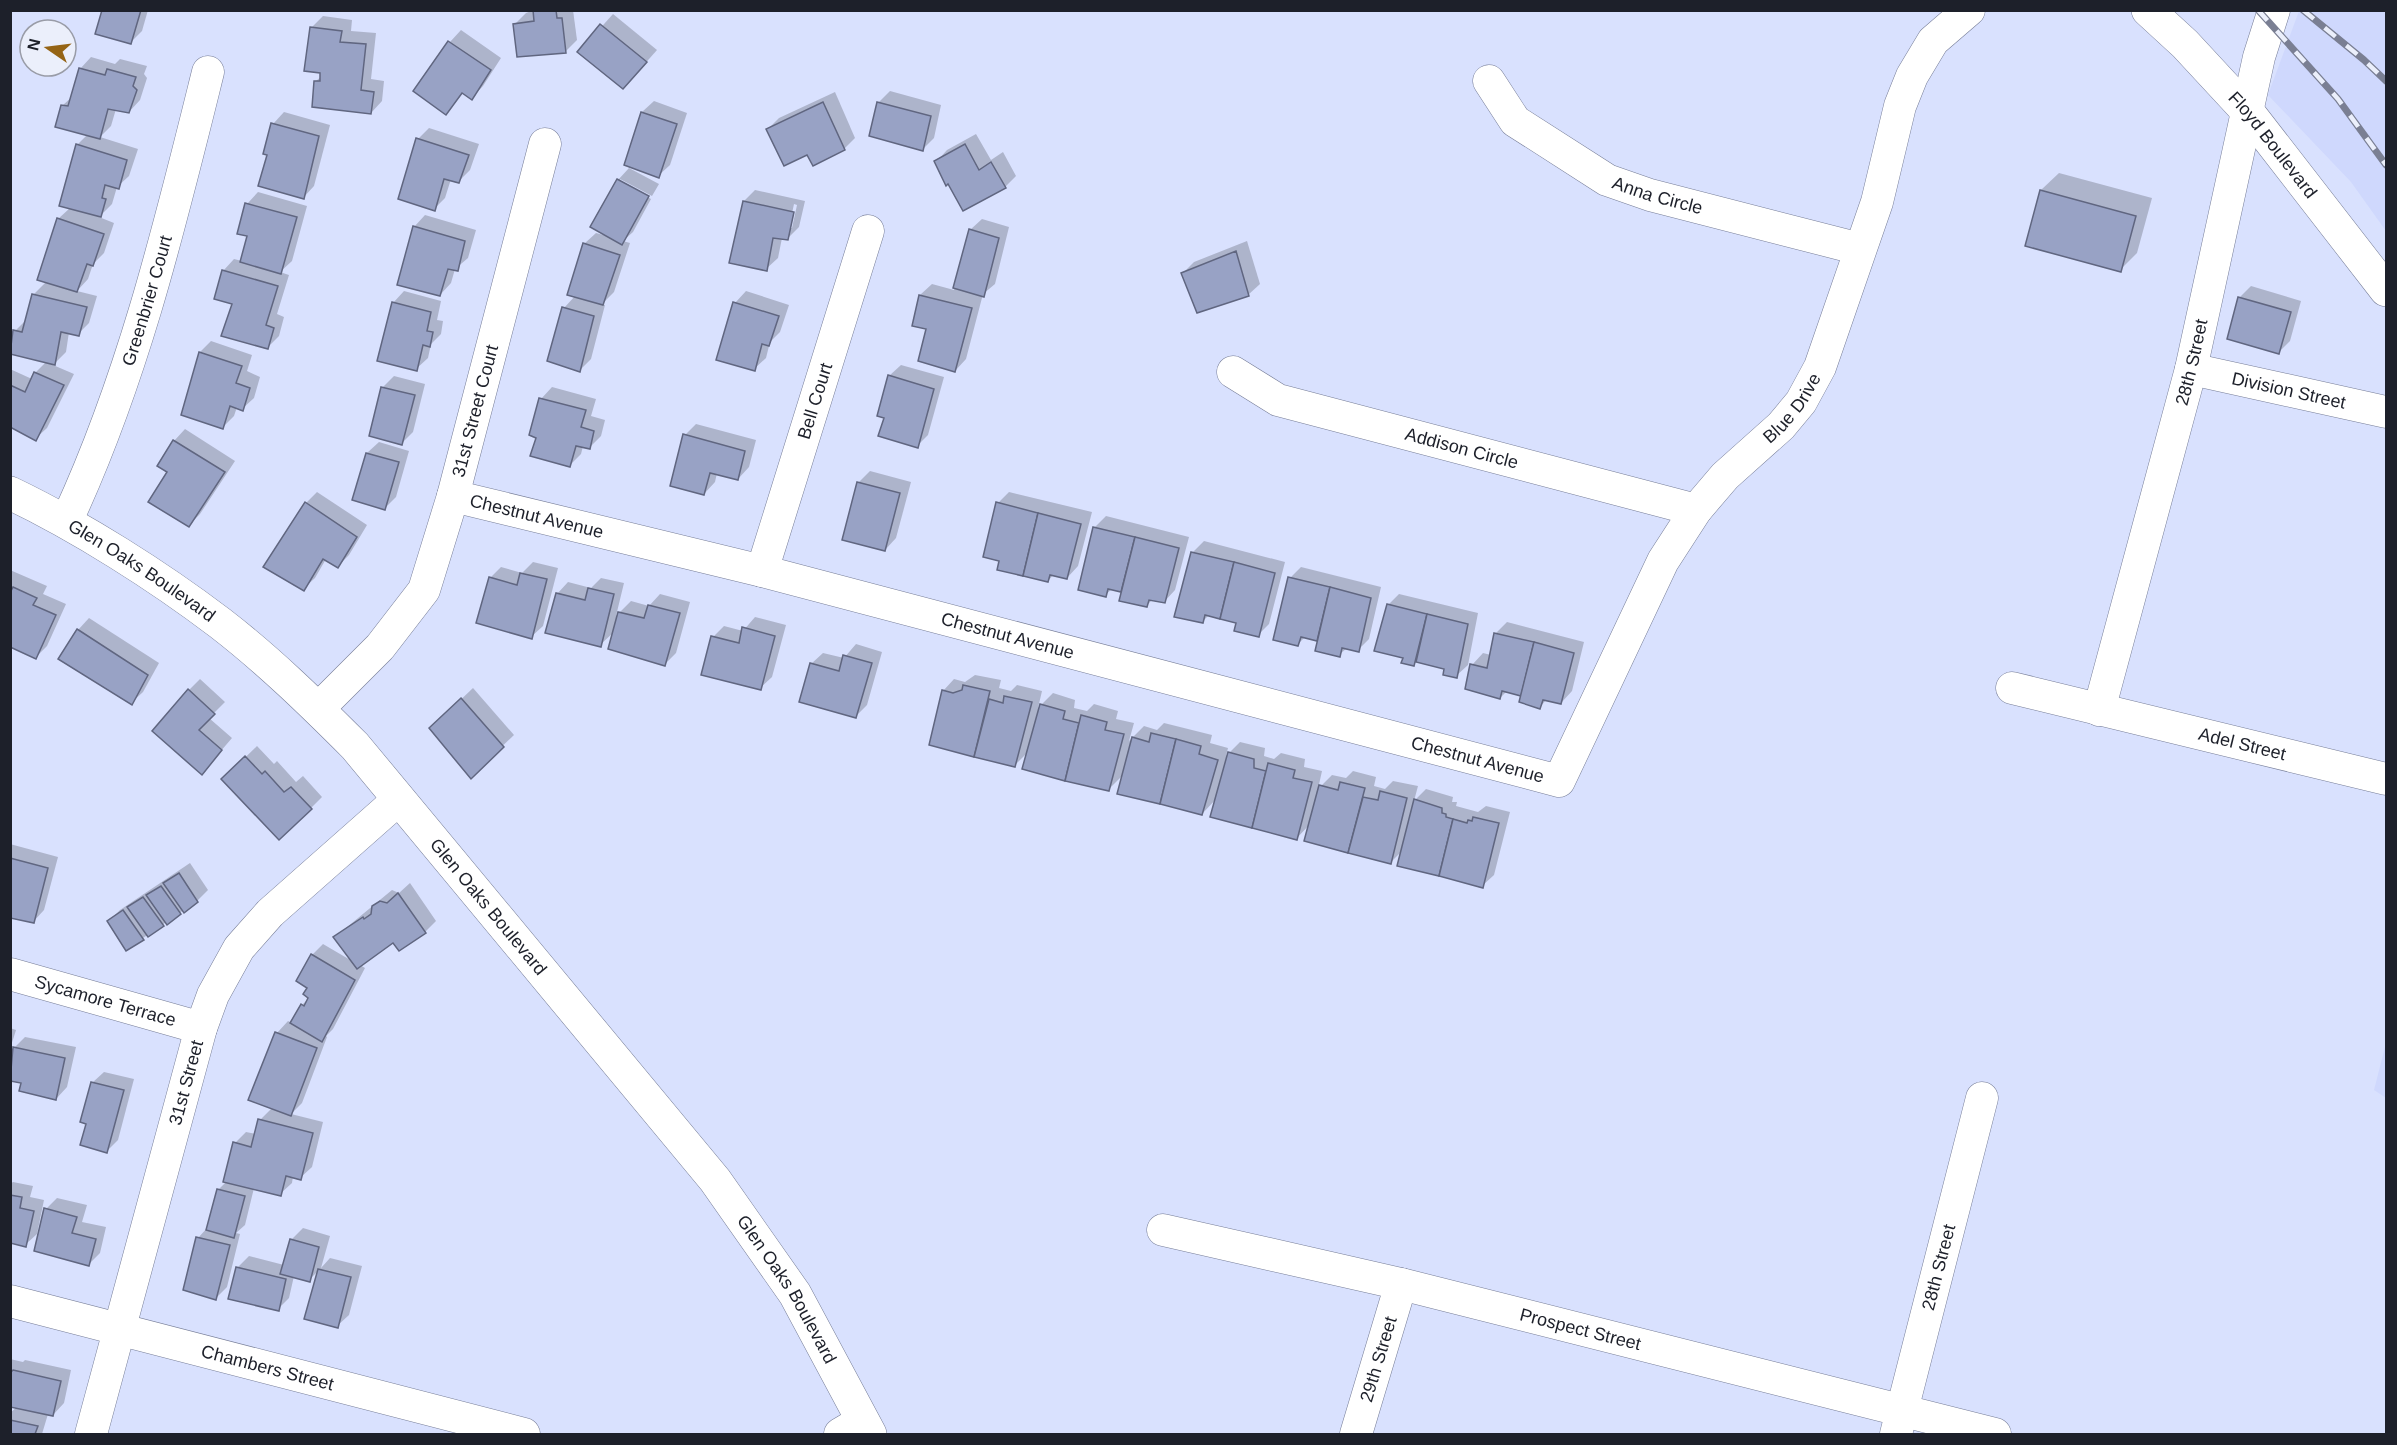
<svg xmlns="http://www.w3.org/2000/svg" width="2397" height="1445" font-family="Helvetica,sans-serif">
<style>
.built{fill:#cfd8fd}
.shadow{fill:#0003;fill-rule:evenodd}
.building{fill:#98a2c5;stroke:#606680;stroke-width:1.5}
.lines{fill:none;stroke-linecap:round;stroke-linejoin:round}
.minor-casing{stroke:#767d97;stroke-width:33}
.major-casing{stroke:#767d97;stroke-width:34}
.minor{stroke:#fff;stroke-width:32}
.major{stroke:#fff;stroke-width:33}
.rail-casing{stroke:#7a7f93;stroke-width:7}
.rail{stroke:#ebeffb;stroke-width:4.5;stroke-dasharray:14;stroke-linecap:butt}
.labels{text-anchor:middle;dominant-baseline:central;stroke-width:4.5;stroke-linejoin:round;paint-order:stroke}
.street-label{font-size:18px;fill:#1d202a;stroke:#ebeffb}
</style>
<rect width="100%" height="100%" fill="#d9e1fe"/>
<g class="built">
<path d="M2299,11H2386V231L2351,182L2268,95Z"/>
<path d="M2386,1043V1098L2374,1090Z"/>
</g>
<g class="shadow">
<path d="M103,10H148L142,31L131,42Z"/>
<path d="M534,10H573L577,40L566,51L515,24L526,13Z"/>
<path d="M613,14L657,50L634,76L579,52Z"/>
<path d="M323,16L352,20L351,31L376,33L371,79L384,81L382,101L371,113L316,81L322,76L311,28Z"/>
<path d="M461,30L501,58L483,86L472,98L464,92L446,113L415,91L450,42Z"/>
<path d="M91,57L115,64L120,59L147,66L144,74L147,78L140,100L129,112L116,109L111,126L100,137L138,149L129,176L117,187L112,204L99,217L114,223L104,253L93,264L88,279L77,291L97,296L89,323L78,334L69,332L66,352L53,365L74,374L47,428L35,439L10,426V369L32,379L35,373L47,361L10,353V347L15,331L27,319L33,295L47,281L58,219L70,208L77,145L88,134L63,105L73,96L80,69Z"/>
<path d="M890,91L941,105L934,138L922,150L878,103Z"/>
<path d="M835,92L855,138L844,149L808,153L768,129L779,118Z"/>
<path d="M654,101L687,113L670,165L658,176L625,164L642,112Z"/>
<path d="M284,112L330,125L314,186L303,198L269,154L273,124Z"/>
<path d="M429,128L479,144L470,170L459,181L451,179L445,198L434,209L418,139Z"/>
<path d="M976,134L991,160L1003,152L1016,176L1005,187L936,162L947,150Z"/>
<path d="M629,168L659,184L652,196L620,179V182L651,199L633,232L623,241L630,243L614,292L602,304L605,305L591,359L580,370L564,308L575,296L584,244L596,233L607,236L618,180Z"/>
<path d="M2059,173L2152,198L2137,253L2120,270L2027,245L2041,190Z"/>
<path d="M755,190L805,201L799,227L788,238H782L778,258L766,269L744,201ZM794,204L797,205L792,228H789Z"/>
<path d="M258,192L307,206L292,261L280,272L289,275L277,314L284,317L279,336L268,347L234,303L223,271L234,259L242,261L249,235L247,204Z"/>
<path d="M425,215L476,230L468,258L455,269L451,283L440,295L414,227Z"/>
<path d="M982,219L1009,227L995,284L983,294L966,359L955,371L928,328L920,295L932,284L954,290L970,230Z"/>
<path d="M1247,241L1260,284L1248,295L1183,273L1194,262Z"/>
<path d="M2251,286L2301,301L2290,341L2279,352L2239,298Z"/>
<path d="M404,291L441,301L437,320L443,321L441,334L431,344L428,358L416,369L393,303Z"/>
<path d="M746,291L789,305L780,332L770,342L766,358L754,369L735,303Z"/>
<path d="M211,341L252,355L247,371L260,377L254,398L242,409L237,407L234,416L222,428L192,377L200,352Z"/>
<path d="M901,365L944,377L928,435L917,446L889,376Z"/>
<path d="M394,376L425,384L413,432L402,443L371,435L383,387Z"/>
<path d="M552,387L596,399L591,416L605,420L601,436L589,448L583,446L581,454L570,465L538,437L541,399Z"/>
<path d="M696,424L756,440L749,467L738,479L717,473L715,482L704,494L685,435Z"/>
<path d="M185,429L235,461L200,514L189,525L170,472L159,465L174,441Z"/>
<path d="M379,442L409,451L396,497L385,508L367,453Z"/>
<path d="M870,471L911,482L896,538L885,550L859,482Z"/>
<path d="M317,492L367,525L349,555L338,566L326,559L315,578L303,589L306,503Z"/>
<path d="M1009,492L1092,512L1078,566L1067,578L1054,574L1048,581L1000,560L998,503Z"/>
<path d="M1106,516L1189,537L1175,590L1164,602L1153,599L1146,606L1123,591L1112,589L1105,595L1095,527Z"/>
<path d="M1204,541L1285,562L1269,624L1258,635L1238,622L1209,615L1202,622L1193,552Z"/>
<path d="M533,562L558,568L543,626L531,637L490,578L501,567L522,573Z"/>
<path d="M1301,567L1381,587L1369,639L1358,650L1347,648L1339,655L1319,640L1305,637L1298,644L1290,578Z"/>
<path d="M10,570L47,586L43,594L66,604L47,646L36,657L10,645Z"/>
<path d="M601,578L624,583L616,616L631,601L649,606L660,594L690,602L676,653L665,664L615,631L600,645L557,594L568,582L591,588Z"/>
<path d="M1399,594L1478,613L1468,665L1456,676L1446,668L1417,661L1414,664L1404,657L1388,605Z"/>
<path d="M755,617L786,625L772,677L760,688L713,637L724,626L743,631Z"/>
<path d="M89,618L159,663L143,692L131,703L78,630Z"/>
<path d="M1507,622L1584,642L1572,691L1561,703L1547,699L1540,707L1522,695L1507,691L1500,698L1472,665L1483,653L1491,655L1495,634Z"/>
<path d="M856,644L882,652L867,705L855,717L811,664L823,653L844,658Z"/>
<path d="M975,675L1001,680L999,688L1011,691L1017,685L1042,691L1038,708L1053,693L1075,700L1074,708L1087,711L1094,704L1118,711L1116,719L1134,723L1129,741L1144,726L1157,730L1164,723L1212,735L1210,743L1228,748L1226,756L1240,742L1265,748L1264,756L1274,759L1281,753L1305,759L1304,767L1322,771L1318,789L1332,775L1346,778L1353,771L1376,777L1374,786L1385,789L1393,781L1418,786L1414,801L1426,789L1453,797L1452,802H1457L1456,806L1478,812L1486,806L1510,812L1494,875L1482,886L1403,850L1390,863L1306,840L1310,824L1297,838L1212,816L1217,798L1202,814L1124,774L1108,790L1024,768L1029,751L1015,765L930,744L943,691L954,679L965,682Z"/>
<path d="M200,679L225,702L209,718L232,738L202,773L189,690Z"/>
<path d="M473,688L514,735L471,776L431,728Z"/>
<path d="M257,746L274,764L277,761L296,782L303,776L322,797L311,808L223,779Z"/>
<path d="M10,844L58,857L44,910L33,922L10,916Z"/>
<path d="M190,863L208,890L197,901L127,949L109,921L120,910Z"/>
<path d="M410,883L436,921L425,932L393,941L360,965L365,968L333,1029L326,1036L327,1037L302,1103L291,1114L323,1122L312,1167L300,1178L293,1176L292,1183L280,1194L254,1188L245,1225L236,1233L240,1234L227,1287L216,1298L198,1238L208,1227L218,1190L227,1181L235,1143L246,1132L256,1134L260,1120L272,1108L277,1033L288,1021L292,1023L302,1005L310,997L312,955L323,944L352,961L335,937L392,890L399,893Z"/>
<path d="M10,1028L16,1030L10,1049Z"/>
<path d="M25,1037L76,1047L67,1087L56,1099L23,1082L10,1080V1063L14,1048Z"/>
<path d="M104,1072L134,1079L118,1140L107,1151L87,1123L92,1083Z"/>
<path d="M13,1182L33,1186L30,1197L44,1200L37,1234L25,1245L10,1242V1184Z"/>
<path d="M57,1198L87,1205L82,1222L106,1227L100,1253L89,1264L46,1209Z"/>
<path d="M303,1228L330,1236L321,1268L330,1258L362,1266L349,1315L337,1326L319,1270L309,1280L294,1276L289,1298L278,1309L237,1268L249,1256L284,1265L291,1240Z"/>
<path d="M10,1359L23,1362L25,1360L71,1370L64,1403L53,1415L48,1414L42,1434H10V1413L17,1407L10,1405Z"/>
</g>
<g class="building">
<path d="M102,10H141L131,44L95,34Z"/>
<path d="M533,10H556L557,18H562L566,53L517,57L513,24L534,21Z"/>
<path d="M600,24L647,62L623,89L577,52Z"/>
<path d="M310,27L342,31L340,42L366,44L361,90L374,92L371,114L312,107L314,81H320V73L304,71Z"/>
<path d="M448,41L491,70L472,100L462,93L446,115L413,91Z"/>
<path d="M79,68L105,75L107,69L136,77L133,86L137,90L129,113L108,109L100,139L55,127L61,105L68,106Z"/>
<path d="M823,102L845,150L813,166L807,155L784,166L766,129Z"/>
<path d="M877,102L931,116L923,151L869,136Z"/>
<path d="M641,112L677,124L659,178L624,165Z"/>
<path d="M271,123L319,136L304,199L258,186L267,155L263,154Z"/>
<path d="M416,138L469,155L459,183L444,179L435,211L398,199Z"/>
<path d="M76,144L127,160L119,189L105,185L102,198L106,199L101,217L59,206Z"/>
<path d="M965,144L979,170L991,162L1006,188L963,211L948,184L946,186L934,161Z"/>
<path d="M617,179L649,196L622,245L590,227Z"/>
<path d="M2040,190L2136,216L2121,272L2025,246Z"/>
<path d="M743,201L794,212L788,240L773,238L767,271L729,263Z"/>
<path d="M245,203L297,217L281,274L240,262L247,236L237,234Z"/>
<path d="M57,218L104,234L93,266L87,264L77,292L37,280Z"/>
<path d="M413,226L465,241L458,271L448,269L440,296L397,285Z"/>
<path d="M969,229L999,238L984,297L953,288Z"/>
<path d="M583,243L620,255L603,305L567,295Z"/>
<path d="M1236,251L1249,296L1197,313L1181,273Z"/>
<path d="M222,270L278,286L266,325L274,328L268,349L221,336L232,304L214,299Z"/>
<path d="M32,294L87,307L79,336L61,332L55,365L10,354L13,330L22,332Z"/>
<path d="M919,295L972,308L955,372L918,361L926,329L912,326Z"/>
<path d="M2238,297L2291,312L2279,354L2227,339Z"/>
<path d="M392,302L431,312L427,331L433,332L430,347L423,345L417,371L377,361Z"/>
<path d="M733,302L779,316L769,346L762,344L755,371L716,360Z"/>
<path d="M562,307L594,316L580,372L547,361Z"/>
<path d="M199,352L242,366L236,383L250,388L243,411L230,406L223,429L181,415Z"/>
<path d="M34,372L64,385L36,441L10,427V385L25,392Z"/>
<path d="M888,375L934,389L918,448L878,436L884,418L877,416Z"/>
<path d="M381,387L415,395L402,445L369,436Z"/>
<path d="M539,398L586,410L581,427L594,431L590,449L576,446L570,467L530,456L536,438L529,435Z"/>
<path d="M683,434L745,451L738,480L710,473L704,495L670,486Z"/>
<path d="M173,440L225,472L189,527L148,502L167,472L157,466Z"/>
<path d="M366,453L399,462L385,510L352,500Z"/>
<path d="M857,482L900,493L885,551L842,540Z"/>
<path d="M305,502L357,537L338,568L323,559L304,591L263,567Z"/>
<path d="M996,502L1038,513L1023,576L997,570L999,561L983,557Z"/>
<path d="M1038,513L1081,524L1067,579L1050,575L1048,582L1023,576Z"/>
<path d="M1093,527L1135,537L1121,592L1108,589L1106,597L1078,590Z"/>
<path d="M1135,537L1179,548L1165,603L1149,600L1147,607L1119,601Z"/>
<path d="M1191,552L1234,562L1220,619L1205,615L1203,623L1174,617Z"/>
<path d="M1234,562L1275,573L1259,637L1234,631L1236,623L1220,619Z"/>
<path d="M520,573L547,579L532,639L476,623L489,577L517,585Z"/>
<path d="M1288,577L1330,587L1317,641L1301,637L1298,646L1273,640Z"/>
<path d="M13,587L37,598L33,605L56,615L36,659L10,647V593Z"/>
<path d="M1330,587L1371,598L1359,652L1342,648L1340,657L1315,651Z"/>
<path d="M588,588L614,594L601,647L545,633L556,593L585,600Z"/>
<path d="M1387,604L1427,614L1414,666L1401,663L1403,658L1374,651Z"/>
<path d="M648,605L680,613L665,666L608,649L618,612L644,618Z"/>
<path d="M1427,614L1468,624L1457,678L1443,675L1444,669L1416,662Z"/>
<path d="M742,627L775,636L761,690L701,675L711,636L739,643Z"/>
<path d="M77,629L148,675L132,705L58,659Z"/>
<path d="M1494,633L1534,642L1521,696L1502,691L1500,699L1465,689L1470,664L1487,668Z"/>
<path d="M1534,642L1574,653L1561,704L1543,700L1540,709L1519,702Z"/>
<path d="M843,655L872,663L856,718L799,702L810,663L839,671Z"/>
<path d="M963,685L990,691L974,757L929,745L942,690L953,693L962,690Z"/>
<path d="M188,689L215,714L199,730L222,750L202,775L152,731Z"/>
<path d="M1004,696L1032,702L1015,767L974,757L989,699L1003,703Z"/>
<path d="M461,698L504,747L471,779L429,728Z"/>
<path d="M1040,704L1065,711L1063,719L1079,723L1065,781L1022,769Z"/>
<path d="M1081,715L1107,722L1105,730L1124,734L1109,791L1065,781Z"/>
<path d="M1151,733L1176,739L1160,804L1117,794L1132,737L1149,742Z"/>
<path d="M1176,739L1201,746L1199,754L1218,760L1202,815L1160,804Z"/>
<path d="M1228,752L1254,759V768L1266,771L1252,828L1210,817Z"/>
<path d="M245,756L262,774L265,771L284,792L291,787L312,809L279,840L221,779Z"/>
<path d="M1268,763L1295,770L1293,778L1312,782L1297,840L1252,828Z"/>
<path d="M1340,782L1365,788L1348,853L1304,841L1319,785L1338,790Z"/>
<path d="M1380,791L1407,798L1391,864L1348,853L1363,797L1378,800Z"/>
<path d="M1414,799L1442,808V813L1446,814V817L1453,819L1439,876L1397,866Z"/>
<path d="M1473,817L1499,823L1483,888L1439,876L1453,819L1467,823L1468,820L1472,821Z"/>
<path d="M10,858L48,868L34,923L10,918Z"/>
<path d="M179,873L198,902L184,913L163,883Z"/>
<path d="M161,886L181,914L167,925L146,895Z"/>
<path d="M398,893L426,933L399,951L393,943L357,969L333,937L363,917L364,919L371,914L372,906L380,901L387,903Z"/>
<path d="M143,897L164,926L148,937L127,907Z"/>
<path d="M123,910L144,940L126,951L107,921Z"/>
<path d="M311,954L355,980L322,1042L290,1023L301,1004L304,1006L308,998L303,994L307,988L296,981Z"/>
<path d="M275,1032L317,1048L291,1116L248,1100Z"/>
<path d="M13,1047L65,1058L56,1100L19,1091L21,1083L10,1081Z"/>
<path d="M91,1082L124,1090L107,1153L80,1145L86,1124L80,1122Z"/>
<path d="M258,1119L313,1133L301,1180L286,1176L281,1196L223,1182L233,1142L251,1147Z"/>
<path d="M217,1189L245,1196L234,1238L206,1230Z"/>
<path d="M10,1195L22,1197L20,1208L34,1211L26,1247L10,1243Z"/>
<path d="M44,1208L77,1217L72,1233L96,1239L89,1266L34,1251Z"/>
<path d="M196,1237L230,1245L216,1300L183,1290Z"/>
<path d="M290,1239L319,1247L310,1282L280,1274Z"/>
<path d="M236,1267L286,1279L279,1311L228,1299Z"/>
<path d="M318,1269L351,1277L338,1328L304,1319Z"/>
<path d="M13,1370L61,1381L53,1416L10,1407V1373Z"/>
<path d="M10,1420L38,1426L35,1434H10Z"/>
</g>
<g class="lines">
<defs>
<g id="minor">
<path id="s1" d="M1489,81L1515,121L1607,180L1650,195L1860,249"/>
<path id="s2" d="M2191,369L2386,412"/>
<path id="s3" d="M1233,372L1278,400L1696,510"/>
<path id="s4" d="M453,496L762,571L1559,781L1663,561L1696,510L1725,476L1781,426L1801,402L1820,367L1877,202L1900,106L1912,76L1933,41L1969,10"/>
<path id="s5" d="M66,522C133,379 170,225 208,72"/>
<path id="s6" d="M762,571L868,231"/>
<path id="s7" d="M2012,688L2386,779"/>
<path id="s8" d="M318,709L380,647L424,590L453,496L545,144"/>
<path id="s9" d="M2099,710L2191,369L2259,57L2274,10"/>
<path id="s10" d="M10,974L201,1028"/>
<path id="s11" d="M1163,1230L1401,1284L1995,1434"/>
<path id="s12" d="M10,1301L524,1434"/>
<path id="s13" d="M91,1434L201,1028L213,995L239,948L270,913L399,799"/>
<path d="M840,1434L862,1421"/>
<path id="s14" d="M1356,1434L1401,1284"/>
<path id="s15" d="M1896,1434L1982,1098"/>
</g>
<g id="major">
<path id="s16" d="M2148,10L2185,44L2248,112L2386,290"/>
<path id="s17" d="M10,493C81,527 158,576 220,623C268,660 312,703 355,746L715,1180L795,1294L870,1434"/>
</g>
</defs>
<use href="#minor" class="minor-casing"/>
<use href="#major" class="major-casing"/>
<use href="#minor" class="minor"/>
<use href="#major" class="major"/>
<defs>
<g id="rail">
<path d="M2258,10L2338,99L2386,165"/>
<path d="M2303,10L2364,60L2386,81"/>
</g>
</defs>
<use href="#rail" class="rail-casing"/>
<use href="#rail" class="rail"/>
</g>
<g class="labels">
<g class="street-label">
<text stroke="none"><textPath href="#s16" startOffset="184">Floyd Boulevard</textPath></text>
<text stroke="none"><textPath href="#s1" startOffset="210">Anna Circle</textPath></text>
<text stroke="none"><textPath href="#s5" startOffset="236">Greenbrier Court</textPath></text>
<text stroke="none"><textPath href="#s9" startOffset="360">28th Street</textPath></text>
<text stroke="none"><textPath href="#s2" startOffset="100">Division Street</textPath></text>
<text stroke="none"><textPath href="#s6" startOffset="178">Bell Court</textPath></text>
<text stroke="none"><textPath href="#s4" startOffset="1587">Blue Drive</textPath></text>
<text stroke="none"><textPath href="#s8" startOffset="346">31st Street Court</textPath></text>
<text stroke="none"><textPath href="#s3" startOffset="243">Addison Circle</textPath></text>
<text stroke="none"><textPath href="#s4" startOffset="86">Chestnut Avenue</textPath></text>
<text stroke="none"><textPath href="#s17" startOffset="153">Glen Oaks Boulevard</textPath></text>
<text stroke="none"><textPath href="#s4" startOffset="572">Chestnut Avenue</textPath></text>
<text stroke="none"><textPath href="#s7" startOffset="237">Adel Street</textPath></text>
<text stroke="none"><textPath href="#s4" startOffset="1058">Chestnut Avenue</textPath></text>
<text stroke="none"><textPath href="#s17" startOffset="639">Glen Oaks Boulevard</textPath></text>
<text stroke="none"><textPath href="#s10" startOffset="99">Sycamore Terrace</textPath></text>
<text stroke="none"><textPath href="#s13" startOffset="364">31st Street</textPath></text>
<text stroke="none"><textPath href="#s15" startOffset="172">28th Street</textPath></text>
<text stroke="none"><textPath href="#s17" startOffset="1125">Glen Oaks Boulevard</textPath></text>
<text stroke="none"><textPath href="#s11" startOffset="429">Prospect Street</textPath></text>
<text stroke="none"><textPath href="#s14" startOffset="78">29th Street</textPath></text>
<text stroke="none"><textPath href="#s12" startOffset="266">Chambers Street</textPath></text>
</g>
</g>
<rect width="2397" height="1445" fill="none" stroke="#1d202a" stroke-width="24"/>
<g transform="translate(48 48) rotate(284)"><circle r="28" fill="#ebeffb" stroke="#999ca7" stroke-width="1.5"/>
<path d="M0-4.5L10 22L0 15L-10 22Z" fill="#956415"/>
<text y="-9" font-size="16" font-weight="bold" text-anchor="middle" fill="#1d202a">N</text>
</g>
</svg>
